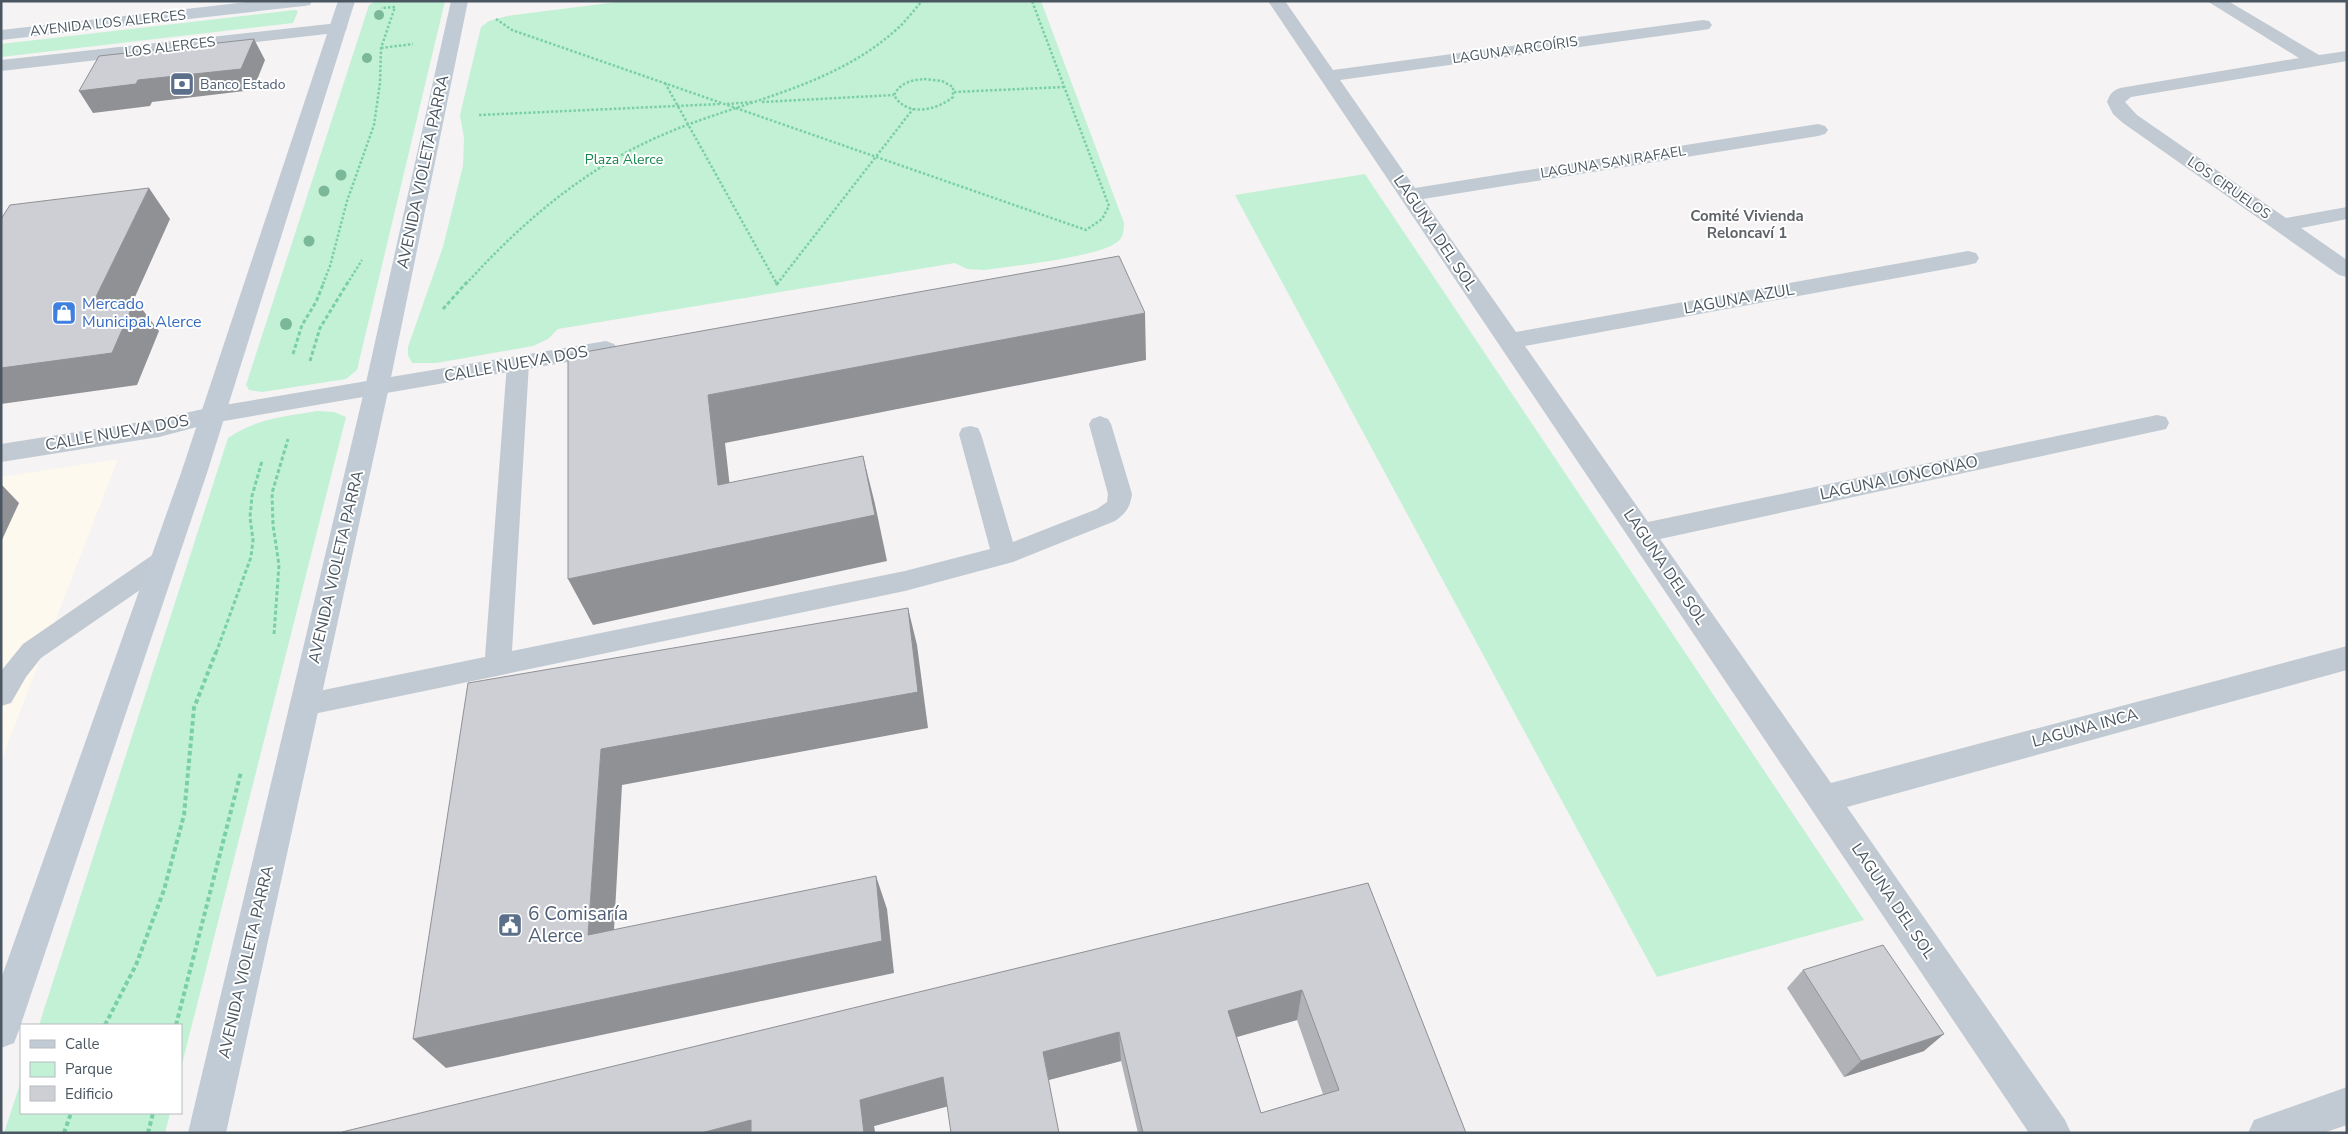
<svg xmlns="http://www.w3.org/2000/svg" width="2348" height="1134" font-family="'Nunito Sans',sans-serif">
<style>
.commercial{fill:#fdf9ef}
.green{fill:#c3f1d5}
.lines{fill:none;stroke-linecap:round;stroke-linejoin:round}
.path-far2{stroke:#7ad0a6;stroke-width:2.5;stroke-dasharray:2.5 2;stroke-linecap:butt}
.path-far1{stroke:#7ad0a6;stroke-width:3;stroke-dasharray:4 2.5;stroke-linecap:butt}
.path{stroke:#7ad0a6;stroke-width:4;stroke-dasharray:4.5 3;stroke-linecap:butt}
.lane{fill:#c1cad2;fill-rule:evenodd}
.street{fill:#c1cad2;fill-rule:evenodd}
.secondary{fill:#c1cbd6;fill-rule:evenodd}
.tree{fill:#7bb799}
.wall{fill:#b0b2b7;fill-rule:evenodd}
.shaded-wall{fill:#909195}
.building{fill:#cdcfd5;stroke:#909195;fill-rule:evenodd}
.labels{text-anchor:middle;dominant-baseline:central;stroke-width:4;stroke-linejoin:round;paint-order:stroke}
.far-street-label{font-size:14px;fill:#4a5661;stroke:#fff}
.far-service-label{font-size:14px;fill:#4e5e75;stroke:#fff;text-anchor:start}
.far-park-label{font-size:14px;fill:#17864f;stroke:#fff}
.far-neighbourhood-label{font-size:15px;font-weight:bold;fill:#5f6368;stroke:#fff}
.street-label{font-size:16px;fill:#4a5661;stroke:#fff}
.shop-label{font-size:16px;fill:#366cbe;stroke:#fff;text-anchor:start}
.near-service-label{font-size:19px;fill:#4e5e75;stroke:#fff;text-anchor:start}
</style>
<rect width="100%" height="100%" fill="#f5f3f3"/>
<path class="commercial" d="M118,459L1,761V477Z"/>
<g class="green">
<path d="M376,1H445L357,370L346,379L262,392L249,390L246,385L369,5Z"/>
<path d="M625,1H1041L1124,223C1124,231 1123,239 1116,243C1097,257 1012,266 985,270L967,269L955,263L558,329L548,339L533,346L436,363H412L408,355V347L443,247L463,166L464,138L460,115L481,27L489,21L507,16Z"/>
<path d="M294,10L298,11L293,23L1,57V44Z"/>
<path d="M1365,174L1864,920L1657,977L1235,195Z"/>
<path d="M317,411L334,412L346,417L181,1068V1025H39L228,438C257,418 284,417 317,411Z"/>
<path d="M21,1081V1113H170L165,1133H4Z"/>
</g>
<g class="lines">
<g class="path-far2">
<path d="M496,19L512,30L1086,230L1102,219L1109,206L1032,1"/>
<path d="M381,48L413,44"/>
<path d="M924,79L942,81L953,87V97C936,111 906,117 894,95C900,83 911,80 924,79Z"/>
<path d="M665,83L777,284"/>
<path d="M954,92L1064,87"/>
<path d="M762,102L894,95"/>
<path d="M727,104L753,102"/>
<path d="M479,115L720,104"/>
<path d="M323,284L330,266L347,201L374,125L380,83L381,48L395,7L381,8"/>
<path d="M347,284L362,260"/>
<path d="M466,284C521,223 584,169 660,136C739,101 831,89 897,29C906,21 914,10 922,1"/>
<path d="M777,284L913,109"/>
</g>
<g class="path-far1">
<path d="M776,282L777,284L778,282"/>
<path d="M443,309L467,282"/>
<path d="M293,354L302,325L316,302L324,282"/>
<path d="M310,361L320,328L348,282"/>
<path d="M274,634L279,565L273,525L272,493L288,439"/>
<path d="M216,653L251,557L253,540L250,517L252,496L262,461"/>
</g>
<g class="path">
<path d="M105,1025L136,965L164,890L184,815L194,708L216,652"/>
<path d="M176,1025L241,772"/>
<path d="M64,1133L71,1113"/>
<path d="M148,1133L153,1113"/>
</g>
<g class="lane">
<path d="M518,356L526,358L529,363L512,651L905,571L990,549L959,434L962,428L970,426L978,428L981,434L1013,542L1097,509L1107,502L1108,494L1089,424L1092,419L1100,416L1108,419L1111,424L1132,494C1130,508 1126,513 1115,521L1013,562L905,591L304,716L294,713L290,705L294,697L304,694L485,657L507,363L510,358Z"/>
<path d="M163,552L172,554L175,561L172,568L41,658L26,677L11,703L1,706V671L23,644L154,554Z"/>
</g>
<g class="street">
<path d="M1268,1H1285L1333,70L1703,20L1709,21L1712,25L1709,29L1703,30L1340,80L1415,188L1818,124L1825,126L1828,130L1825,134L1818,136L1423,199L1516,332L1968,251L1976,253L1979,258L1976,263L1968,265L1525,346L1648,522L2157,415L2166,417L2169,423L2166,429L2157,431L1660,539L1831,783L2347,646V670L1847,807L2065,1120L2071,1133H2029Z"/>
<path d="M2207,1H2228L2319,55L2347,51V61L2131,97L2125,102L2137,115L2286,218L2347,207V219L2301,228L2347,260V277L2339,275L2123,123L2113,114L2107,102C2110,94 2112,91 2120,88L2299,58Z"/>
<path d="M338,23L344,24L347,28L344,32L1,71V60Z"/>
<path d="M606,341L614,344L618,349L614,354L212,423L159,437L1,462V444L159,419L212,407Z"/>
<path d="M2347,1087V1125L2323,1133H2248L2254,1120Z"/>
</g>
<g class="secondary">
<path d="M256,1H312L310,5L304,6L1,40V30Z"/>
<path d="M338,1H355L207,473L19,1030L14,1043L1,1048V979L181,473Z"/>
<path d="M451,1H468L389,387L226,1133H188L365,387Z"/>
</g>
</g>
<g class="tree">
<circle cx="379" cy="15" r="5"/>
<circle cx="367" cy="58" r="5"/>
<circle cx="341" cy="175" r="5.5"/>
<circle cx="324" cy="191" r="5.5"/>
<circle cx="309" cy="241" r="5.5"/>
<circle cx="286" cy="324" r="6"/>
</g>
<g class="wall">
<path d="M1368,883L1466,1133H1138L1121,1061L947,1106L874,1126L875,1133H342ZM1297,1020L1323,1094L1261,1113L1237,1037Z"/>
<path d="M1803,970L1924,1051L1844,1077L1787,988Z"/>
</g>
<g class="shaded-wall">
<path d="M254,39L265,60L253,90L152,102L150,106L93,113L79,91L138,80Z"/>
<path d="M149,188L170,219L117,337L92,305Z"/>
<path d="M135,300L159,331L137,385L1,404V368Z"/>
<path d="M1145,313L1146,360L725,443L735,532L718,485L708,395Z"/>
<path d="M863,456L875,504L887,561L593,625L568,579Z"/>
<path d="M1,484L19,503L1,542Z"/>
<path d="M908,608L917,645L928,728L622,785L612,966L588,935L601,749Z"/>
<path d="M876,876L887,909L894,973L446,1068L413,1039Z"/>
<path d="M1302,990L1297,1020L1226,1040L1228,1011Z"/>
<path d="M1119,1032L1121,1061L1049,1080L1043,1052Z"/>
<path d="M1944,1034L1924,1051L1844,1077L1861,1061Z"/>
<path d="M943,1077L953,1105L874,1126L875,1133H864L860,1100Z"/>
<path d="M751,1120L760,1133H701Z"/>
</g>
<g class="building">
<path d="M254,39L241,69L138,80L136,84L79,91L99,56Z"/>
<path d="M149,188L92,305L135,300L112,353L1,368V219L10,205Z"/>
<path d="M1119,256L1145,313L708,395L718,485L863,456L875,515L568,579V355Z"/>
<path d="M908,608L918,692L601,749L588,935L876,876L882,941L413,1039L468,683Z"/>
<path d="M1368,883L1466,1133H1143L1119,1032L1043,1052L1059,1133H951L943,1077L860,1100L864,1133H751V1120L701,1133H342V1132ZM1302,990L1339,1090L1261,1113L1228,1011Z"/>
<path d="M1883,945L1944,1034L1861,1061L1803,970Z"/>
</g>
<defs>
<symbol id="bank-square" viewBox="-11 -11 22 22"><rect x="-9" y="-9" width="18" height="18" rx="4" fill="#5c6f8a" stroke="#fff"/><path d="M-6-4H6V4H-6ZM0-2.3a2.3 2.3 0 1 0 0 4.6a2.3 2.3 0 1 0 0-4.6Z" fill="#fff"/></symbol>
<symbol id="shop-square" viewBox="-11 -11 22 22"><rect x="-9" y="-9" width="18" height="18" rx="4" fill="#3f7fe0" stroke="#fff"/><path d="M-5-2.5h2.3a2.7 3.5 0 0 1 5.4 0H5L5.5 6h-11ZM-1.5-2.5h3a1.5 2.3 0 0 0-3 0Z" fill="#fff"/></symbol>
<symbol id="civic-square" viewBox="-11 -11 22 22"><rect x="-9" y="-9" width="18" height="18" rx="4" fill="#5c6f8a" stroke="#fff"/><path d="M-.6-6.5H3V-4.5H.6V-3L4-1V1h2V6H-6V1h2V-1L-.6-3ZM-1.2 2.5V6h2.4V2.5Z" fill="#fff"/></symbol>
</defs>
<g fill-rule="evenodd">
<use href="#bank-square" x="168" y="70" width="28" height="28"/>
<use href="#shop-square" x="50" y="299" width="28" height="28"/>
<use href="#civic-square" x="496" y="911" width="28" height="28"/>
</g>
<g class="labels">
<g class="far-street-label">
<text transform="translate(108 23) rotate(-6)">AVENIDA LOS ALERCES</text>
<text transform="translate(170 47) rotate(-7)">LOS ALERCES</text>
<text transform="translate(1515 50) rotate(-8)">LAGUNA ARCOÍRIS</text>
<text transform="translate(1613 162) rotate(-9)">LAGUNA SAN RAFAEL</text>
<text transform="translate(2229 188) rotate(35)">LOS CIRUELOS</text>
</g>
<g class="far-service-label">
<text x="200" y="84">Banco Estado</text>
</g>
<g class="far-park-label">
<text x="624" y="159">Plaza Alerce</text>
</g>
<g class="far-neighbourhood-label">
<text x="1747" y="216">Comité Vivienda<tspan x="1747" dy="17">Reloncaví 1</tspan></text>
</g>
<g class="street-label">
<text transform="translate(423 172) rotate(-78)">AVENIDA VIOLETA PARRA</text>
<text transform="translate(1435 233) rotate(56)">LAGUNA DEL SOL</text>
<text transform="translate(1739 299) rotate(-10)">LAGUNA AZUL</text>
<text transform="translate(516 364) rotate(-10)">CALLE NUEVA DOS</text>
<text transform="translate(117 433) rotate(-10)">CALLE NUEVA DOS</text>
<text transform="translate(1899 478) rotate(-12)">LAGUNA LONCONAO</text>
<text transform="translate(336 567) rotate(-77)">AVENIDA VIOLETA PARRA</text>
<text transform="translate(1665 567) rotate(56)">LAGUNA DEL SOL</text>
<text transform="translate(2085 728) rotate(-15)">LAGUNA INCA</text>
<text transform="translate(1893 901) rotate(56)">LAGUNA DEL SOL</text>
<text transform="translate(246 962) rotate(-77)">AVENIDA VIOLETA PARRA</text>
</g>
<g class="shop-label">
<text x="82" y="304">Mercado<tspan x="82" dy="18">Municipal Alerce</tspan></text>
</g>
<g class="near-service-label">
<text x="528" y="914">6 Comisaría<tspan x="528" dy="22">Alerce</tspan></text>
</g>
</g>
<rect width="2348" height="1134" fill="none" stroke="#4a5661" stroke-width="5"/>
<rect x="20" y="1024" width="162" height="90" fill="#ffffff" stroke="#b7bbc0"/>
<rect x="30" y="1040" width="25" height="8" fill="#c1cbd6" stroke="#b7bbc0"/>
<text x="65" y="1049" font-size="15" fill="#4a5661">Calle</text>
<rect x="30" y="1062" width="25" height="15" fill="#c3f1d5" stroke="#b7bbc0"/>
<text x="65" y="1074" font-size="15" fill="#4a5661">Parque</text>
<rect x="30" y="1086" width="25" height="15" fill="#cdcfd5" stroke="#b7bbc0"/>
<text x="65" y="1099" font-size="15" fill="#4a5661">Edificio</text>
</svg>
